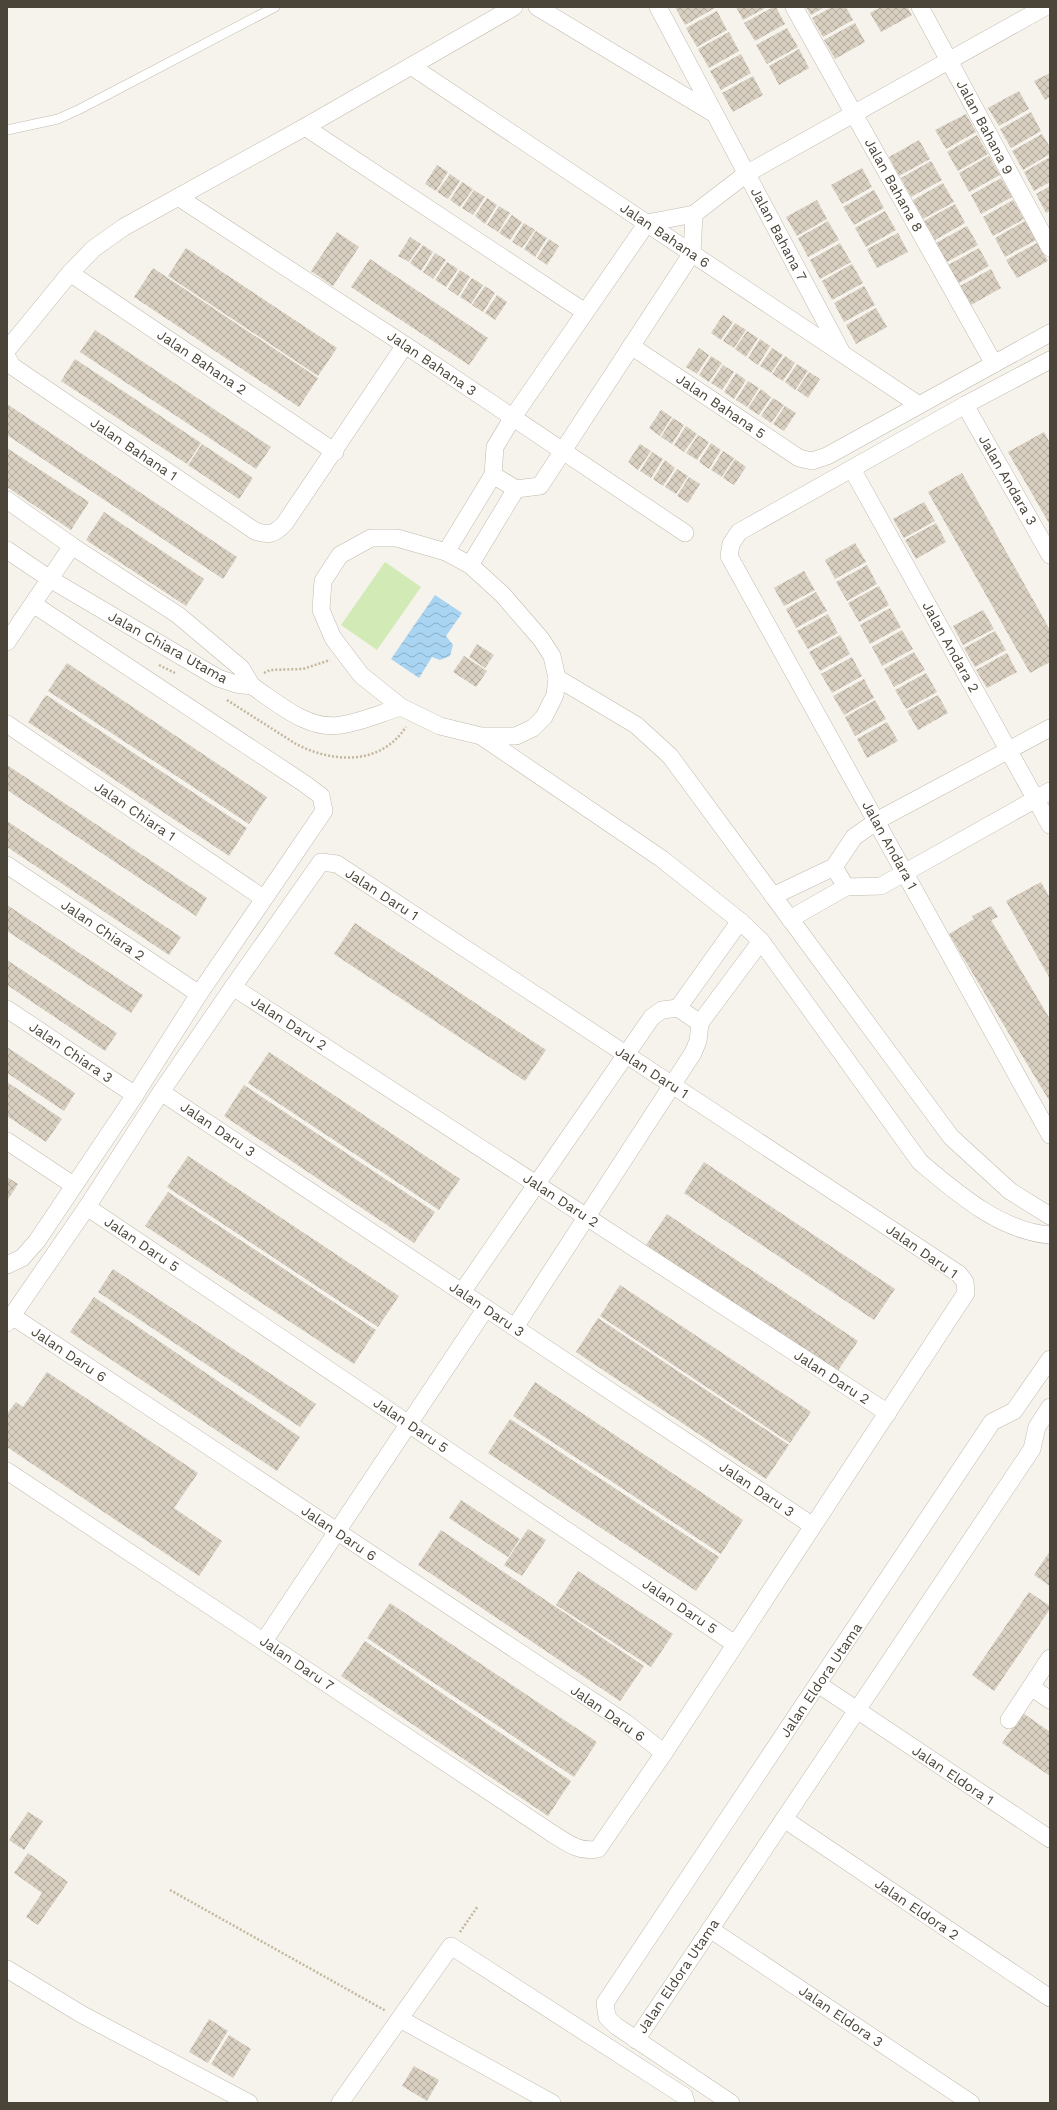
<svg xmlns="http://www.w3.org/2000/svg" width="1057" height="2110" font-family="'Work Sans',sans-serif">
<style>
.pitch{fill:#d2eab5}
.water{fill:url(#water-waves)}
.building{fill:url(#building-cross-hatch)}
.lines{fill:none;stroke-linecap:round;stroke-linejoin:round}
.lane-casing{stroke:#c2bbae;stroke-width:10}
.street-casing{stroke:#c2bbae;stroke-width:18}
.path{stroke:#c4b79f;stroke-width:2.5;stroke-dasharray:2 2;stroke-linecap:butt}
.lane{stroke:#fff;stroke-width:9}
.street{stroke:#fff;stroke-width:17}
.labels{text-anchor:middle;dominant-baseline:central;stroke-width:3;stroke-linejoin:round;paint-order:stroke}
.street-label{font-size:14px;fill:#4b4439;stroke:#fff}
</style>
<defs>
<pattern id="water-waves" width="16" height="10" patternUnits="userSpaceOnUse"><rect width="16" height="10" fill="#a9d4f2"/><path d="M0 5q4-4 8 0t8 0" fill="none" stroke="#8caec5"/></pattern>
<pattern id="building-cross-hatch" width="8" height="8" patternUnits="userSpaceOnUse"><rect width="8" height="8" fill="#d8cfc1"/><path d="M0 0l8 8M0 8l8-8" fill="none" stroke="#b1aa9e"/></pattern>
</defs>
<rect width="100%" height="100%" fill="#f6f3ec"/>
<path class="pitch" d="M385,562L421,587L377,650L341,625Z"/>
<path class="water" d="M435,595L462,613L446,636L453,645L450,656L440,660L432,657L419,678L391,659Z"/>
<g class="building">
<path d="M675,7H715V8L685,25Z"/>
<path d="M736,7H767L743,20Z"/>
<path d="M773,7H776L785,24L755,41L744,23Z"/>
<path d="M806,7H825L811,15Z"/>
<path d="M832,7H846L853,20L823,37L812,18Z"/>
<path d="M881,7H907L912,15L881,32L870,13Z"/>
<path d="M717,11L727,30L697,47L686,28Z"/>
<path d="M855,23L865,42L835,59L824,40Z"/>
<path d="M787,28L798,47L767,64L756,45Z"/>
<path d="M729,32L739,51L709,68L698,49Z"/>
<path d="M799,49L809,68L779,85L769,66Z"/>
<path d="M741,54L751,73L721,90L710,71Z"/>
<path d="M1050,73V97L1045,100L1034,81Z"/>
<path d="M753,76L763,95L733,112L722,93Z"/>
<path d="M1019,91L1029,109L999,126L988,108Z"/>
<path d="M1031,112L1041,131L1011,148L1000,129Z"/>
<path d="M966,114L976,132L946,149L935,130Z"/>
<path d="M1042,134L1050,147V154L1023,170L1012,151Z"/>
<path d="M977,135L988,154L958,171L947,152Z"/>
<path d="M919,140L930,159L899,176L889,157Z"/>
<path d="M989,156L1000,175L969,192L959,173Z"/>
<path d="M1050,157V182L1034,191L1024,172Z"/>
<path d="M931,161L942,180L911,197L901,178Z"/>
<path d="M437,165L448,172L436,191L425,184Z"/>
<path d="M862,168L872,187L842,204L831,185Z"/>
<path d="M450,174L460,181L448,199L437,192Z"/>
<path d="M1001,178L1012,197L981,214L971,195Z"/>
<path d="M462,182L473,189L460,207L450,200Z"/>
<path d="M943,183L954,202L923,219L913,200Z"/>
<path d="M1050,186V211L1046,213L1036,194Z"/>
<path d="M474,190L485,197L473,215L462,208Z"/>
<path d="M874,190L884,208L854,225L843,207Z"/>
<path d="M487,198L497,205L485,224L475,216Z"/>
<path d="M817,200L827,219L797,236L786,217Z"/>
<path d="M1013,200L1024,219L993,236L983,217Z"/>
<path d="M955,204L965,223L935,240L924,221Z"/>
<path d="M499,206L510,213L498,232L487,225Z"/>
<path d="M885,211L896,230L866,247L855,228Z"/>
<path d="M512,215L522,222L510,240L499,233Z"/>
<path d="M828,221L839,240L808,257L798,238Z"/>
<path d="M1025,221L1036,240L1005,257L995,238Z"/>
<path d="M524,223L535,230L522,248L512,242Z"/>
<path d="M967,226L978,245L947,262L936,243Z"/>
<path d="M536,231L547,238L535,257L524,249Z"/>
<path d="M337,232L359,247L333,286L311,271Z"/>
<path d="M898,233L908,252L877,268L867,249Z"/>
<path d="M410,237L421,244L409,262L398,256Z"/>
<path d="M549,239L559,246L547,265L537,258Z"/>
<path d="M840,243L851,262L820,279L810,260Z"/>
<path d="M1037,243L1048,261L1017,278L1006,260Z"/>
<path d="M423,245L433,252L421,271L410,263Z"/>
<path d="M186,248L337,348L318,376L168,276Z"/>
<path d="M979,248L989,266L959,283L948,265Z"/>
<path d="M435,253L446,260L433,279L423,272Z"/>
<path d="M370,259L488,338L469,365L351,287Z"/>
<path d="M447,262L458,269L446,287L435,280Z"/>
<path d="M852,264L863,283L832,300L822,281Z"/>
<path d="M153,268L318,378L299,407L134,297Z"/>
<path d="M991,269L1001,288L971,305L960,286Z"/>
<path d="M460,270L470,277L458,296L448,289Z"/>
<path d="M472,278L483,285L471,304L460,297Z"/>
<path d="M485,286L495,293L483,312L472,305Z"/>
<path d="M864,286L875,305L844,322L834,303Z"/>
<path d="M497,295L507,302L495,320L485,313Z"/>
<path d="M876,308L887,327L856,344L846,325Z"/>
<path d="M723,315L733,322L721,340L711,333Z"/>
<path d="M735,323L746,330L734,348L723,341Z"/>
<path d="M95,330L271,447L256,469L80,352Z"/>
<path d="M747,331L758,338L746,357L735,349Z"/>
<path d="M760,339L770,346L758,365L748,358Z"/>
<path d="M699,348L709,355L697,374L686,367Z"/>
<path d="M772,348L783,355L771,373L760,366Z"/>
<path d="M711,356L722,363L709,382L699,375Z"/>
<path d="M785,356L795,363L783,381L772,374Z"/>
<path d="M75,359L201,443L187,464L61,381Z"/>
<path d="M797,364L808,371L795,390L785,382Z"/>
<path d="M723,365L734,372L722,390L711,383Z"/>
<path d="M809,372L820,379L808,398L797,390Z"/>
<path d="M736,373L746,380L734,399L724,392Z"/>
<path d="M748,381L759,388L747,407L736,400Z"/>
<path d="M761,389L771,397L759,415L748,408Z"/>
<path d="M773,398L784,405L771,423L761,416Z"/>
<path d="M7,404L237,557L223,579L7,435Z"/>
<path d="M785,406L796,413L784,431L773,424Z"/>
<path d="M661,410L672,417L660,436L649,428Z"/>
<path d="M673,418L684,425L672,444L661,437Z"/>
<path d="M686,426L697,434L684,452L674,445Z"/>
<path d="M1044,432L1050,443V525L1008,452Z"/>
<path d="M698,435L709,442L697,460L686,453Z"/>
<path d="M711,443L721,450L709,469L699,462Z"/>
<path d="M202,444L253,478L239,499L188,465Z"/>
<path d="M640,444L651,451L638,470L628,462Z"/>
<path d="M7,448L89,502L71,530L7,487Z"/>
<path d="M723,451L734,458L722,477L711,470Z"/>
<path d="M652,452L663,459L651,478L640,471Z"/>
<path d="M735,459L746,467L734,485L723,478Z"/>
<path d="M665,460L675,468L663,486L653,479Z"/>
<path d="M677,469L688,476L676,494L665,487Z"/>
<path d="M962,473L1050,630V662L1030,673L928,492Z"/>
<path d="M689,477L700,484L688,503L677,496Z"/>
<path d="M924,502L935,521L904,538L893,519Z"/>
<path d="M104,512L204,579L186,606L86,540Z"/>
<path d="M936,523L946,542L916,559L905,540Z"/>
<path d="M855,543L866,562L835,579L825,560Z"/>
<path d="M867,565L877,584L847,601L836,582Z"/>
<path d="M804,571L815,590L784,606L774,588Z"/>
<path d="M879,586L889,605L859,622L848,603Z"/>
<path d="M816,592L827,611L796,628L786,609Z"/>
<path d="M890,608L901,627L870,644L860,625Z"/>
<path d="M983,610L994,629L963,645L953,626Z"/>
<path d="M828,614L838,633L808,649L797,631Z"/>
<path d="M902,630L913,649L882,666L872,647Z"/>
<path d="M995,631L1006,650L975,667L964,648Z"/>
<path d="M840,635L850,654L820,671L809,652Z"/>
<path d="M477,644L494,655L485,668L469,657Z"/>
<path d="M914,652L925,670L894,687L884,669Z"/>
<path d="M1007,653L1017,672L987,688L976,670Z"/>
<path d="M464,656L487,671L476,687L453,672Z"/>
<path d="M852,657L862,676L832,693L821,674Z"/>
<path d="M67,663L267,797L249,824L48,691Z"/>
<path d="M926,673L937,692L906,709L895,690Z"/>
<path d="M864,679L874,698L844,715L833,696Z"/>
<path d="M46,695L247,828L229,856L28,722Z"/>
<path d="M938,695L948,713L918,730L907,711Z"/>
<path d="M875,700L886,719L855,736L845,717Z"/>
<path d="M887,722L898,741L867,758L857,739Z"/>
<path d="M7,765L207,898L196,916L7,790Z"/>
<path d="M7,821L181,937L169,955L7,847Z"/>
<path d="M1041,882L1050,898V979L1006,901Z"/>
<path d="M7,905L143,995L131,1013L7,931Z"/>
<path d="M991,906L998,917L991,920L1050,1019V1102L949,934L974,919L972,916Z"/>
<path d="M355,923L546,1050L525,1081L334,954Z"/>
<path d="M7,960L117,1033L105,1051L7,985Z"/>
<path d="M7,1047L75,1093L64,1111L7,1073Z"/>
<path d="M269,1052L460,1179L439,1210L248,1083Z"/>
<path d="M7,1082L62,1119L46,1142L7,1116Z"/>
<path d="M244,1085L435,1212L414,1243L224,1116Z"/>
<path d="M188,1156L399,1296L378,1327L167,1187Z"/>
<path d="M704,1162L895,1289L874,1320L684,1193Z"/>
<path d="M7,1177L18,1184L7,1201Z"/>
<path d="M168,1192L376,1330L354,1364L145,1226Z"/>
<path d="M667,1214L858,1341L837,1372L646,1245Z"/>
<path d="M113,1269L316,1404L300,1427L98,1292Z"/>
<path d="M620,1285L811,1412L790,1443L600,1316Z"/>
<path d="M94,1297L300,1437L277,1471L70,1332Z"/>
<path d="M598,1318L789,1445L766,1479L576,1352Z"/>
<path d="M47,1372L198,1473L174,1508L222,1541L199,1576L7,1447V1414L16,1402L23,1407Z"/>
<path d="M535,1382L743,1520L721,1554L513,1416Z"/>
<path d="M510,1419L719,1557L696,1591L488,1453Z"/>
<path d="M461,1500L520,1539L508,1557L449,1518Z"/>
<path d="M528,1529L546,1540L522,1576L504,1565Z"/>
<path d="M441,1530L644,1666L620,1701L418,1565Z"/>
<path d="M1050,1551V1586L1034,1575Z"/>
<path d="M578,1571L673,1634L651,1667L556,1605Z"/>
<path d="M1029,1592L1050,1606V1609L994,1691L972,1675Z"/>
<path d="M390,1603L597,1742L574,1777L367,1638Z"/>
<path d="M365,1641L571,1781L548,1816L341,1676Z"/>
<path d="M1023,1713L1050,1732V1776L1002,1743Z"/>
<path d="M28,1812L43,1821L24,1850L9,1840Z"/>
<path d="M28,1853L68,1882L38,1925L26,1917L42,1893L14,1873Z"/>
<path d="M209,2019L228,2031L208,2063L189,2052Z"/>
<path d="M229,2035L251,2049L233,2078L211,2064Z"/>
<path d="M414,2066L439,2080L427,2101L402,2086Z"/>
</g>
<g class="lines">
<defs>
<path id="lane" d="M7,130L58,119L80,109L275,7"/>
<g id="street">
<path d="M537,7L713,113"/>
<path d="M658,7L842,353"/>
<path d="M794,7L994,364"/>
<path d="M920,7L1050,248"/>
<path d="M411,66L919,405"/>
<path d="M305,127L585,312"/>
<path d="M178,197L405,345L685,533"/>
<path d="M694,214L746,174L1045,7"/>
<path d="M70,273L335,452"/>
<path d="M631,346L799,458L812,461L827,456L1050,333"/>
<path d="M7,350L70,273L93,249L124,227L305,127L514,7"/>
<path d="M7,357L12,366L255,531C269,536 275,534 285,523L405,345"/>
<path d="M1050,360L965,405L739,532L731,544L729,556L1050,1135"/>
<path d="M965,405L1050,555"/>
<path d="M852,469L1050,825"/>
<path d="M7,500L72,546L178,615L241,668L252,686L236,684L218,678L50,579L7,550"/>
<path d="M446,552L493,475L495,447L513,417L647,223L694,214L692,253L540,486L516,489L493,475"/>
<path d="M470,565L516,489"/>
<path d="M7,642L72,546"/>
<path d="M557,678L636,725L670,756L951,1137L1010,1191L1050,1216"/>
<path d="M252,686C278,703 308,731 341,725C361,722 381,713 401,707"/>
<path d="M7,724L263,898"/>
<path d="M1050,728L880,819L854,837L834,867L846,887L881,886L1050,791"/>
<path d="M481,736H516L533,728L544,717L555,695L557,678L552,656L541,639L502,594L470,565L446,552L397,538H371L340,555L323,581L321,610L333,638L361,675L401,707L440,726L481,736L662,859L740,921L761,941L920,1162C957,1193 1000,1231 1050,1235"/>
<path d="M7,865L199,994"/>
<path d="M773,896L834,867"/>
<path d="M790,919L846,887"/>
<path d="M233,987L888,1413"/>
<path d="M678,1008L740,921"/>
<path d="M7,1009L135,1095"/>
<path d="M700,1023L761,941"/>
<path d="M161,1092L813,1526"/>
<path d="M7,1141L73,1185"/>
<path d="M87,1207L735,1644"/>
<path d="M7,1265L22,1258L37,1241L135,1095L199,994L324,811L321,796L305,784L33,604"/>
<path d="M462,1292L652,1017L662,1010L678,1008L700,1023L698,1041L693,1053L515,1327"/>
<path d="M12,1316L626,1723L664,1753"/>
<path d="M7,1323L87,1207L161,1092L233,987L321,862L337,864L959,1274L965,1282L966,1293L664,1753L598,1849C579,1853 566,1842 550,1832L7,1471"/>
<path d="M264,1641L486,1308"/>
<path d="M818,1684L1050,1839"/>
<path d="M1031,1687L1050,1700"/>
<path d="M1009,1720L1050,1658"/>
<path d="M784,1819L1050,1998"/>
<path d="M710,1929L971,2103"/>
<path d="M7,1969L81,2014L249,2103"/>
<path d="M400,2019L552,2103"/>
<path d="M636,2040L1032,1449L1037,1427L1050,1407"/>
<path d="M340,2103L451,1946L684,2096L686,2103"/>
<path d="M731,2103L616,2026L607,2017L605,2003L992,1422L1014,1411L1050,1359"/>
</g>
</defs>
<use href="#lane" class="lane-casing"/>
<use href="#street" class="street-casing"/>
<g class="path">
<path d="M159,665L175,673"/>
<path d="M264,673L270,670L303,669L330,660"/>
<path d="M227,700L296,744C333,763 380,766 406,727"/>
<path d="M170,1890L386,2011"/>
<path d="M460,1932L478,1906"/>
</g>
<use href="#lane" class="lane"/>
<use href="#street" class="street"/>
</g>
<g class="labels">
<g class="street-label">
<text transform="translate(985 127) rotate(62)">Jalan Bahana 9</text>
<text transform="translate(894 185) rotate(61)">Jalan Bahana 8</text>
<text transform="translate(779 234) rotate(62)">Jalan Bahana 7</text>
<text transform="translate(665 235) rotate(34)">Jalan Bahana 6</text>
<text transform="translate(202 362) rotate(34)">Jalan Bahana 2</text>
<text transform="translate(432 363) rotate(34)">Jalan Bahana 3</text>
<text transform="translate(721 406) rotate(34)">Jalan Bahana 5</text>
<text transform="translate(134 449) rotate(34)">Jalan Bahana 1</text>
<text transform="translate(1008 480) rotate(60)">Jalan Andara 3</text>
<text transform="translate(168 647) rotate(29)">Jalan Chiara Utama</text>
<text transform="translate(951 647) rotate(61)">Jalan Andara 2</text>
<text transform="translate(135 811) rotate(34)">Jalan Chiara 1</text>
<text transform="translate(890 845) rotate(61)">Jalan Andara 1</text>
<text transform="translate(382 894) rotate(33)">Jalan Daru 1</text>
<text transform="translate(103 930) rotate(34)">Jalan Chiara 2</text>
<text transform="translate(289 1023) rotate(33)">Jalan Daru 2</text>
<text transform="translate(71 1052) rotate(34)">Jalan Chiara 3</text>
<text transform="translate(652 1072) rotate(33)">Jalan Daru 1</text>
<text transform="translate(218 1129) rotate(34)">Jalan Daru 3</text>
<text transform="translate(561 1200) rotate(33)">Jalan Daru 2</text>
<text transform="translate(142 1244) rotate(34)">Jalan Daru 5</text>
<text transform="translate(922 1251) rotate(35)">Jalan Daru 1</text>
<text transform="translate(487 1309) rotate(34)">Jalan Daru 3</text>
<text transform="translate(69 1354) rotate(34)">Jalan Daru 6</text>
<text transform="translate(832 1377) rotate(33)">Jalan Daru 2</text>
<text transform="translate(411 1425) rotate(34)">Jalan Daru 5</text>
<text transform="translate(757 1489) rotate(34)">Jalan Daru 3</text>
<text transform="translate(339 1533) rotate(34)">Jalan Daru 6</text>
<text transform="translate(680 1606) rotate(34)">Jalan Daru 5</text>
<text transform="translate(297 1663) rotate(34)">Jalan Daru 7</text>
<text transform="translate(821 1680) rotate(-56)">Jalan Eldora Utama</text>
<text transform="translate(608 1713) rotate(35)">Jalan Daru 6</text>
<text transform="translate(953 1775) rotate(34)">Jalan Eldora 1</text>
<text transform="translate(917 1909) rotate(34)">Jalan Eldora 2</text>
<text transform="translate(678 1976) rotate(-56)">Jalan Eldora Utama</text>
<text transform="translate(841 2016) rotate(34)">Jalan Eldora 3</text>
</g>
</g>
<rect width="1057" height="2110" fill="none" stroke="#4b4439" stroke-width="16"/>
</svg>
